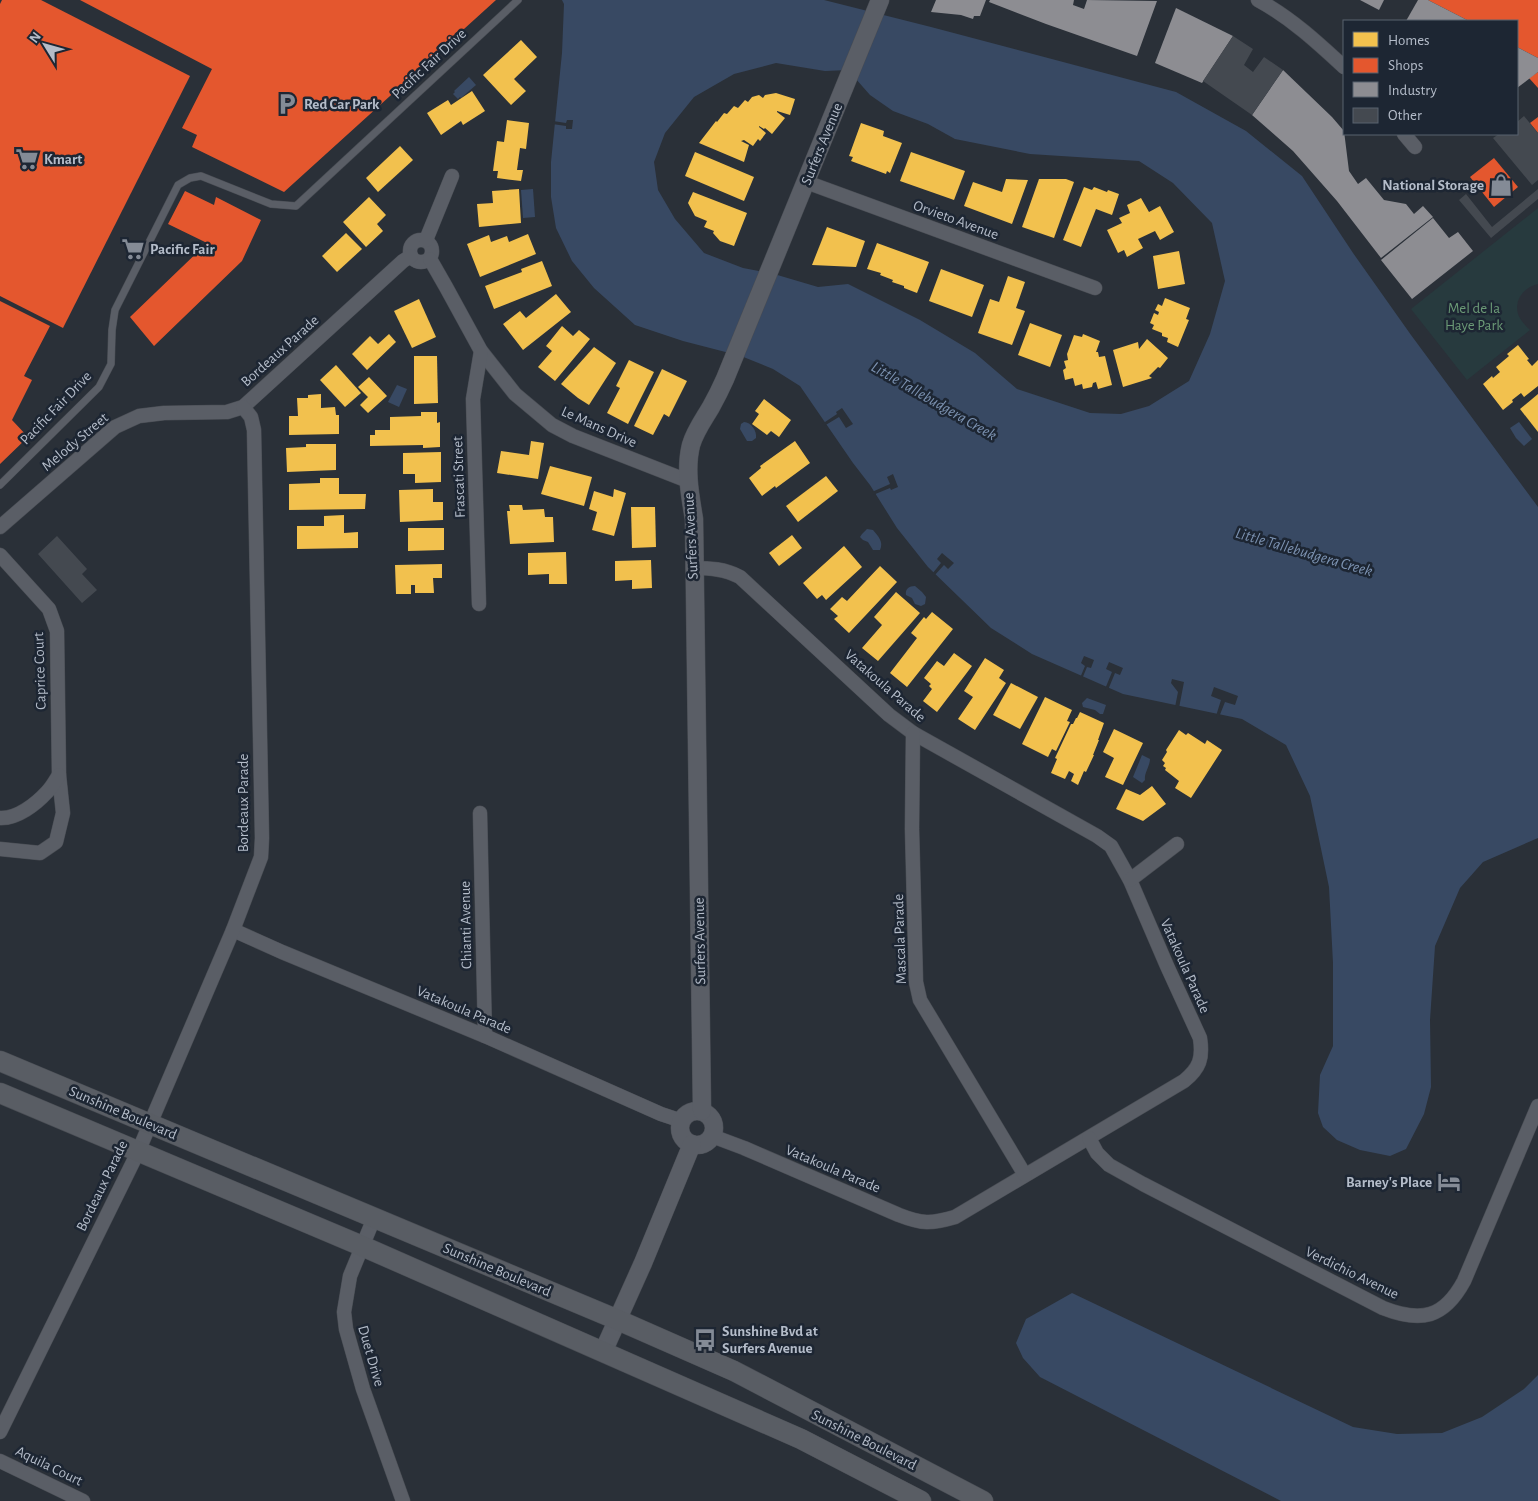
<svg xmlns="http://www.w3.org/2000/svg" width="1538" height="1501" font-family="'Alegreya Sans',sans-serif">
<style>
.green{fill:#273a3e}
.water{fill:#384963;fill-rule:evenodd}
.pier{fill:#2a3038}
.homes{fill:#f2c14e}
.shops{fill:#e4572e}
.industry{fill:#8d8d92}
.building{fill:#444950}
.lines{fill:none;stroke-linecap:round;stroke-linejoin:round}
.service-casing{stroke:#484c53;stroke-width:8}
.minor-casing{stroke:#484c53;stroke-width:15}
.tertiary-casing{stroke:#484c53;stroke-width:19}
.secondary-casing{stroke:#484c53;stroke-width:21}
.service{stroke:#5a5e66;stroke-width:7}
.minor{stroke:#5a5e66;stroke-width:14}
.tertiary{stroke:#5a5e66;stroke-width:18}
.secondary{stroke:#595d64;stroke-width:20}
.labels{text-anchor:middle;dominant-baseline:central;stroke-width:5;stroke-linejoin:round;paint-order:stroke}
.street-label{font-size:15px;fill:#b4bcc9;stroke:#1d2633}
.poi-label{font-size:15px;font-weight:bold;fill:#b4bcc9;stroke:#1d2633;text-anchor:start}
.park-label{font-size:15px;fill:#6b9a76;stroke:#1d2633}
.water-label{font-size:16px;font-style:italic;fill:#7c92b1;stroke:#1d2633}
</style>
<rect width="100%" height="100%" fill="#2a3038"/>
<path class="green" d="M1538,208V284C1524,287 1514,300 1518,314C1520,320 1526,326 1530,330L1467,380L1411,309Z"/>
<g class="water">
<path d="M562,0H824L931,27L1176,92L1246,131L1302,176L1353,253L1411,335L1538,507V838L1483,862L1460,888L1435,946L1430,1020L1431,1087L1424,1114L1406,1149L1390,1156L1360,1150L1337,1140L1323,1127L1318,1113L1320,1075L1333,1046V963L1329,887L1310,796L1286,745L1242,719L1123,694L1032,654L991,628L928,567L897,528L870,485L853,463L800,386L773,369L741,356L683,341L635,325L594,288L572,261L556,228L551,197V162L562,53L564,4ZM776,63L825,71L848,70L870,95L893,111L928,124L955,139L1030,154L1139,161L1173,183L1212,223L1225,281L1210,334L1189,381L1149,406L1121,414L1090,413L1017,389L975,353L920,320L848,284L818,287L774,274L743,268L704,253L675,219L658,190L654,162L665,133L694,97L734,74Z"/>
<path d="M469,77L476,85L461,98L460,97L458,99L453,94L455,92L454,91Z"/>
<path d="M533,189L535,217L523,218L521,190Z"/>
<path d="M397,385L407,389L399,407L388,402Z"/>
<path d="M744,422C751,422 757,431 756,438L752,441H747L740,429L741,424Z"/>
<path d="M1519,422L1532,439L1524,446L1516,438L1510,428Z"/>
<path d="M867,529L873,530C878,536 884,542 880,550H873L868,542L863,540L860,537L862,534Z"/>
<path d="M915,586L922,592L926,597L925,604L921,606L915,604L912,598L906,595C905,589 909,586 915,586Z"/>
<path d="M1087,698L1106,705L1103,714H1100L1095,710L1083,707L1082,703Z"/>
<path d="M1142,755L1150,759C1150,766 1144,773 1145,780L1142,783L1133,777Z"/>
<path d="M1072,1293L1353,1427L1397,1434L1442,1433L1482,1417L1524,1389L1538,1375V1501H1281L1040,1377L1023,1358L1016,1343L1026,1319Z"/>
</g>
<g class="pier">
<path d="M567,120H573L572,129H566V126L552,124L553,121L566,123Z"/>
<path d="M842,408L853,424L846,428L839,417L824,426L822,424L837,414L836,412Z"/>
<path d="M893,474L898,487L891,490L890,488L873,495L872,492L890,484L887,477Z"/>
<path d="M942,553L954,563L948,569L944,565L934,576L932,574L941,563L937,559Z"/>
<path d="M1084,656L1094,660L1091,668L1087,667L1082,679L1080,678L1085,666L1081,663Z"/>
<path d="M1109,662L1123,668L1120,675L1115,673L1108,690L1105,689L1112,672L1106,669Z"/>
<path d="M1172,679L1184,682L1179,708L1175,707L1178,692L1171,683Z"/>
<path d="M1214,687L1238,696L1235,705L1225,702L1219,717L1216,716L1221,700L1211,696Z"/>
</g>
<g class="homes">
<path d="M521,40L537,57L514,79L526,91L511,105L483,75Z"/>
<path d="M472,91L485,111L463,125L461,121L441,135L427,113L448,100L451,105Z"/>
<path d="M776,93L795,99L790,115L777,111V112L785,118L772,134L765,128L764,129L759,126V127L766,133L760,141L758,139L753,146L744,140L741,141L749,145L744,162L699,143L716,121L717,122L724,113L727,114L734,106L738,108L745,100L748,102L752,97L759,95L763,98L765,95Z"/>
<path d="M507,120L529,123L526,149L520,148L517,170H523L521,181L497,178L498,171H493L497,141L504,142Z"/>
<path d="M861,123L884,131L883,136L902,143L890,173L887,171L886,174L851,161L853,157L849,156Z"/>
<path d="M400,146L413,160L378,192L366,178Z"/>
<path d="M695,152L754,177L744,201L685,176Z"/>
<path d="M911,152L965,171L954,200L900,181Z"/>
<path d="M1006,179L1028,180L1012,224L964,206L973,182L1002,192Z"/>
<path d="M1039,179H1066L1074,182L1054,238L1022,227Z"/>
<path d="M1084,187L1092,190L1094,187L1107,192L1108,190L1119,194L1112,215L1096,209L1081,247L1063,240Z"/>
<path d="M519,189L521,223L479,227L477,204L493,203L492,191Z"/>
<path d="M693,192L747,213L734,246L720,241L713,233L714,231L704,227L707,221L695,216L688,203Z"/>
<path d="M369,197L386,215L377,224L383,231L366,247L343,222Z"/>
<path d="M1141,198L1149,212L1160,206L1174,232L1160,240L1155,231L1138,239L1143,248L1127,257L1124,250L1118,253L1107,230L1122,223L1119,218L1130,213L1127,205Z"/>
<path d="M827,227L865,241L856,267L812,265Z"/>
<path d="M346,233L362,249L337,272L322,256Z"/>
<path d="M528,234L536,254L480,277L467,244L489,235L491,242L507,236L509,242Z"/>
<path d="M877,243L929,262L917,293L904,288V286L892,282L893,280L880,275L881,273L867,269Z"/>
<path d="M1179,251L1185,284L1158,289L1153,256Z"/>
<path d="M542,261L552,286L494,309L485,286L522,272L521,269Z"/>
<path d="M941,269L984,285L972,317L929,301Z"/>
<path d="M1008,276L1025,282L1016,308L1025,311L1012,345L978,333L990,299L999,302Z"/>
<path d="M556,294L571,312L523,350L503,324L520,311L526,318Z"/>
<path d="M1165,298L1190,308L1186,319L1189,320L1178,347L1167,342L1168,338L1162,336V333L1152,329L1154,325L1150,323L1154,313L1158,315L1159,312L1155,310L1158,304L1162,306Z"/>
<path d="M419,299L436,337L412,348L394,311Z"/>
<path d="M1030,323L1062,335L1050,367L1018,355Z"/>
<path d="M562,326L573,336L579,330L590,339L555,381L538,367L552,351L546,346Z"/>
<path d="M389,334L396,342L367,370L352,354L370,336L378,344Z"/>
<path d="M1083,334L1100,341L1096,352H1098L1099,357L1105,356L1112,385L1098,389L1096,382L1093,383L1092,387L1083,389L1082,384L1075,386L1073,378L1065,380L1063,370L1066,368L1064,361L1068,360L1067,354L1074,335L1082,337Z"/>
<path d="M1147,339L1168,358L1160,368L1158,367L1149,376L1152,378L1123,387L1113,350L1138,342L1139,349Z"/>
<path d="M1518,345L1529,359L1527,360L1532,366L1538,360V386L1524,397L1521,393L1512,400L1513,402L1503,410L1483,384L1492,376L1493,378L1500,372L1496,367L1509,356L1507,354Z"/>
<path d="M594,347L616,363L589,405L578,398L561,384Z"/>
<path d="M414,356H437L438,403L414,404Z"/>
<path d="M629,360L654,372L628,424L607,413L620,388L616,386Z"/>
<path d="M336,365L361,393L345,407L320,380Z"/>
<path d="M662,369L687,381L669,417L664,414L653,435L634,426Z"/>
<path d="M369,377L387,396L368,413L360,405L368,397L358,387Z"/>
<path d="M321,394V408L335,407L336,415H339V434L289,435V416H298L297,398H308V395Z"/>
<path d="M1538,394V432L1520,409Z"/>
<path d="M764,399L791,420L779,437L771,431L767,435L752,424L759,414L755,411Z"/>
<path d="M421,412H437V423L440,422V447L423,448V445L370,446V435H375V430H390V417L421,416Z"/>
<path d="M531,441L544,443L538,479L497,473L501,451L529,455Z"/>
<path d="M795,441L810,463L776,488L775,486L762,496L749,478L761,468L760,466Z"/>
<path d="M306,444H336V470L287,472L286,448L306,447Z"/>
<path d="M441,452V482L415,483V474H403V453Z"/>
<path d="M550,466L592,477L584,506L541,494Z"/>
<path d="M826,476L838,491L798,522L786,506Z"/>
<path d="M320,478H339V494H366L365,509L289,510V484L320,483Z"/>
<path d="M433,489V502H443V520L400,522L399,490Z"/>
<path d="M614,489L626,493L614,536L592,530L597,512L589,509L594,491L613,497Z"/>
<path d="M509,505H522L523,510L544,509L545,517H553L554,542L510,544L507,511H510Z"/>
<path d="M631,507H655L656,547L632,548Z"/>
<path d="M344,515V533L358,532V548L297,549V526H324V516Z"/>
<path d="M408,528H444V550L408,551Z"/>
<path d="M792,535L802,548L779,566L769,553Z"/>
<path d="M844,546L862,567L826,600L822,595L817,599L803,583Z"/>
<path d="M566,552L567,584H549V574L528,575V553Z"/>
<path d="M651,560L652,588L632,589V580L615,581V561Z"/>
<path d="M442,564V578H433L434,593H415V585H411V594H396L395,565Z"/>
<path d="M880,566L897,582L849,633L834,619L838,616L830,609L842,597L847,601Z"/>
<path d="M896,592L920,613L878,661L862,648L882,625L874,617Z"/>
<path d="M932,612L953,629L907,687L890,673L917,638L911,633L924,617L926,619Z"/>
<path d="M954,653L972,666L937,712L923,701L932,689L929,686L931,684L924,678L937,661L944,666Z"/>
<path d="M985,658L1004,670L999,678L1006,683L975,730L958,719L973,697L964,691Z"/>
<path d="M1011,683L1038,697L1020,729L993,715Z"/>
<path d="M1045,697L1072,710L1067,721L1070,722L1056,751L1052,749L1048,757L1022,744Z"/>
<path d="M1080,712L1104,723L1098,740H1099L1093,755H1094L1086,772L1084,771L1078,785L1071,781L1074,774L1069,771L1065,779L1051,773L1057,759L1055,758L1071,724H1073L1076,718H1077Z"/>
<path d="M1114,729L1143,743L1123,785L1105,777L1114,758L1103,752Z"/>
<path d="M1179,730L1186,735L1188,733L1205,744L1207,740L1222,750L1191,798L1175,788L1179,781L1165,770L1166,768L1163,766L1165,763L1162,760L1167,752L1166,750Z"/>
<path d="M1152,786L1166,804L1143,821L1116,809L1126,789L1140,795Z"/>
</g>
<g class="shops">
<path d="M2,0H41L190,76L63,328L0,296V4Z"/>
<path d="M80,0H496L284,192L192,147L197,135L182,128L212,69Z"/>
<path d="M1428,0H1538V58L1517,47V21H1469Z"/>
<path d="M1538,72V88L1529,78Z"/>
<path d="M1538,117V133L1530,123Z"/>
<path d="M1494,158L1518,187L1494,207L1470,177Z"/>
<path d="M185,191L214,205L216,197L261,220L242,261L154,346L130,317L207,243L168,224Z"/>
<path d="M0,301L50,326L24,376L32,380L12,420L28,437L0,464Z"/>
</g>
<g class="industry">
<path d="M936,0H986L980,16H974L973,19L961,15L931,12Z"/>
<path d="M990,0H1074L1073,5L1084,9L1087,0L1157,1L1137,56L1046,24L989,2Z"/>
<path d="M1360,0H1384L1379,10Z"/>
<path d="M1418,0H1428L1469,21H1406Z"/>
<path d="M1176,8L1233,36L1202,83L1155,63Z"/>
<path d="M1517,47L1538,58V72L1517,88Z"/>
<path d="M1283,70L1332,117L1344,131L1349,171L1358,184L1366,178L1384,200L1406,204L1414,214L1423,206L1433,217L1381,258L1337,201L1293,151L1252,115Z"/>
<path d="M1433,218L1449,238L1458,232L1473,251L1412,299L1381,260Z"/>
</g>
<g class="building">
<path d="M1233,36L1253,49L1244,65L1253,72L1264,57L1283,70L1252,115L1203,81Z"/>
<path d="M1524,116L1538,133V180L1532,185L1493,138L1499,134H1517V122Z"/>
<path d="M1538,189V199L1491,238L1459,200L1466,194L1492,227Z"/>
<path d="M57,536L87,569L82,574L97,590L82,603L38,554Z"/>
</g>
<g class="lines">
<defs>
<path id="service" d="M0,485L99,387L111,364L112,330L115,310L178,185L190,178L201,176L271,204L296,206L518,0"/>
<g id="minor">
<path d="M1258,0C1291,18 1317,42 1344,67"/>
<path d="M1404,134L1415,147"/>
<path d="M806,182L1095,288"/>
<circle cx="421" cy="251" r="11"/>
<path d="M426,240L452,176"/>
<path d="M430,259L446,287L481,351L515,394L552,425L573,436L688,481"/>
<path d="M0,527L115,427L139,416L164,413L227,412L243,407L403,261L411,256"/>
<path d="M0,555L49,609L57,631L59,775L63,813L56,842L40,853L0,849"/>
<path d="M693,568C710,568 725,569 740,577L889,715L913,733L1097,836L1111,846L1130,880L1167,966L1200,1038C1203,1058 1200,1068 1184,1081L955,1217C931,1224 922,1224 899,1215L744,1148L712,1136"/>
<path d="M479,604L473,399L481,351"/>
<path d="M913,733L912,829L916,982L920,1000L1025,1175"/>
<path d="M480,813L485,1036"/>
<path d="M0,818C17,819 36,804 47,792C52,787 55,781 59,775"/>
<path d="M1130,880L1177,844"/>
<path d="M233,930L282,952L485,1036L661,1114L682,1121"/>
<path d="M1089,1138L1097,1153L1109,1165L1143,1184L1383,1308C1421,1323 1444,1318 1464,1281L1538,1106"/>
<path d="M374,1218L350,1276L344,1312L346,1329L363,1389L403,1501"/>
<path d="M0,1432L138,1152L233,930L261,857L262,838L254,430L251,417L243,407"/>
<path d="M0,1461L83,1501"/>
</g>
<g id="tertiary">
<circle cx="697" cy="1128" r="17"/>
<path d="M702,1111L694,519C690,495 685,469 691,445C695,431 704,419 711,407C716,398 721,388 725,379L880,0"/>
<path d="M603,1352L643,1263L692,1144"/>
</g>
<g id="secondary">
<path d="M0,1061L618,1320L734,1371L983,1501"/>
<path d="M0,1093L362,1246L801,1439L921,1501"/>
</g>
</defs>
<use href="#service" class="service-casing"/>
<use href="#minor" class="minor-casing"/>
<use href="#tertiary" class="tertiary-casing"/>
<use href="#secondary" class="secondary-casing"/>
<use href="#service" class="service"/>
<use href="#minor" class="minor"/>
<use href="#tertiary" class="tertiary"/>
<use href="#secondary" class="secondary"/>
</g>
<defs>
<symbol id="parking-bare" viewBox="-9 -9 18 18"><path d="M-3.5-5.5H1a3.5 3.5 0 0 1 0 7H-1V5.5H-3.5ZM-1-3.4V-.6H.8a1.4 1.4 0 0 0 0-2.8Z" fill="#848b96" stroke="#1d2633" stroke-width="2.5" paint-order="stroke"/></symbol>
<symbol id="supermarket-bare" viewBox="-9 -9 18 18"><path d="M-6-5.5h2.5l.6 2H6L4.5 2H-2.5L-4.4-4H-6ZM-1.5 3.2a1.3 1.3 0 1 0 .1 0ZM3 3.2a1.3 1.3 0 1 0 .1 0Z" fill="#848b96" stroke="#1d2633" stroke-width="2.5" paint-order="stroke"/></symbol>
<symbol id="shop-bare" viewBox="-9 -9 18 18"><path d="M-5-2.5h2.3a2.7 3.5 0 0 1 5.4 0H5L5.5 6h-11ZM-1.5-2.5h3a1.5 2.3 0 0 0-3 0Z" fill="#848b96" stroke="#1d2633" stroke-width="2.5" paint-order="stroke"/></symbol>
<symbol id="hotel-bare" viewBox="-9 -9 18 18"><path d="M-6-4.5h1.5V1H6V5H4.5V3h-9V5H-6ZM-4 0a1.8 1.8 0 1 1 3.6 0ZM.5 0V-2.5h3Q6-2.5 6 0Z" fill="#848b96" stroke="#1d2633" stroke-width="2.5" paint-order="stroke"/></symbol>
<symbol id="bus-bare" viewBox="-9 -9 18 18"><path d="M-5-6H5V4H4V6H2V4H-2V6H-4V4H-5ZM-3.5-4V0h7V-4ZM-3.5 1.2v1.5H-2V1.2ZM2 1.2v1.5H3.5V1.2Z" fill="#848b96" stroke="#1d2633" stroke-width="2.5" paint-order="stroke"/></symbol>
</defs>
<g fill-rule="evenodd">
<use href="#parking-bare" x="271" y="88" width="32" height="32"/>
<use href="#supermarket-bare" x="11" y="143" width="32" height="32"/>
<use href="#shop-bare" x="1485" y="169" width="32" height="32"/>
<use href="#supermarket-bare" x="117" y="233" width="32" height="32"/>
<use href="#hotel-bare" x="1433" y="1166" width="32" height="32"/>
<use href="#bus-bare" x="689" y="1324" width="32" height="32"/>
</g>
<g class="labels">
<g class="street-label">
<text transform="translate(429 64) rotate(-43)">Pacific Fair Drive</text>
<text transform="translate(822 144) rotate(-68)">Surfers Avenue</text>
<text transform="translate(956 220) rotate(20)">Orvieto Avenue</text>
<text transform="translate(280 351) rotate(-42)">Bordeaux Parade</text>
<text transform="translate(56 408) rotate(-46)">Pacific Fair Drive</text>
<text transform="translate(599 427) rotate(24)">Le Mans Drive</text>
<text transform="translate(75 442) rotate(-40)">Melody Street</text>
<text transform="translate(459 477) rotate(-92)">Frascati Street</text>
<text transform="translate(691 536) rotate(-93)">Surfers Avenue</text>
<text transform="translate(40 671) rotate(-92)">Caprice Court</text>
<text transform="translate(885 686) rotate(41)">Vatakoula Parade</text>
<text transform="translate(243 803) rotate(-90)">Bordeaux Parade</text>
<text transform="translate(466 925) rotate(-91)">Chianti Avenue</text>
<text transform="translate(900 939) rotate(-92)">Mascala Parade</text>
<text transform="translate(700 941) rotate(-91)">Surfers Avenue</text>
<text transform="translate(1185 966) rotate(66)">Vatakoula Parade</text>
<text transform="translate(464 1010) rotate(23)">Vatakoula Parade</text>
<text transform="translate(123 1113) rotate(23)">Sunshine Boulevard</text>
<text transform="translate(833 1169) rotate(23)">Vatakoula Parade</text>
<text transform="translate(102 1186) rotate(-64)">Bordeaux Parade</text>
<text transform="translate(497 1270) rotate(23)">Sunshine Boulevard</text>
<text transform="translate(1352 1273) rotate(26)">Verdichio Avenue</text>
<text transform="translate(371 1356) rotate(74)">Duet Drive</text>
<text transform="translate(864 1440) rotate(27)">Sunshine Boulevard</text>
<text transform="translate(49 1466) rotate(26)">Aquila Court</text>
</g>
<g class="poi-label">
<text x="304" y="104">Red Car Park</text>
<text x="44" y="159">Kmart</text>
<text x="1484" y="185" text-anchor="end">National Storage</text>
<text x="150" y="249">Pacific Fair</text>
<text x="1432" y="1182" text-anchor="end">Barney's Place</text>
<text x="722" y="1331">Sunshine Bvd at<tspan x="722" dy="17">Surfers Avenue</tspan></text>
</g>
<g class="park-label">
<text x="1474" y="308">Mel de la<tspan x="1474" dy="17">Haye Park</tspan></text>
</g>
<g class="water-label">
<text transform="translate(934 401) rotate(30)">Little Tallebudgera Creek</text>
<text transform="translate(1304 552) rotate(16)">Little Tallebudgera Creek</text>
</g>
</g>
<rect x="1343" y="20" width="175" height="115" fill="#1d2633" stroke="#59626f"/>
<rect x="1353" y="32" width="25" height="15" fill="#f2c14e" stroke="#59626f"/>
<text x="1388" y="45" font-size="15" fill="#b4bcc9">Homes</text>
<rect x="1353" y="58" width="25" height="15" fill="#e4572e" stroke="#59626f"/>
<text x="1388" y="70" font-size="15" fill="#b4bcc9">Shops</text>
<rect x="1353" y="82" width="25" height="15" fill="#8d8d92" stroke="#59626f"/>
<text x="1388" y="95" font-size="15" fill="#b4bcc9">Industry</text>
<rect x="1353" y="108" width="25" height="15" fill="#444950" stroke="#59626f"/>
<text x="1388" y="120" font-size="15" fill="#b4bcc9">Other</text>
<g transform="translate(45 45) rotate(307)" stroke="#1d2633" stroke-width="4" paint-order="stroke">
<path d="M0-4L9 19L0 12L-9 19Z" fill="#b4bcc9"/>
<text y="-8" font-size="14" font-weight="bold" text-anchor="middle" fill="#b4bcc9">N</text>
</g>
</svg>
